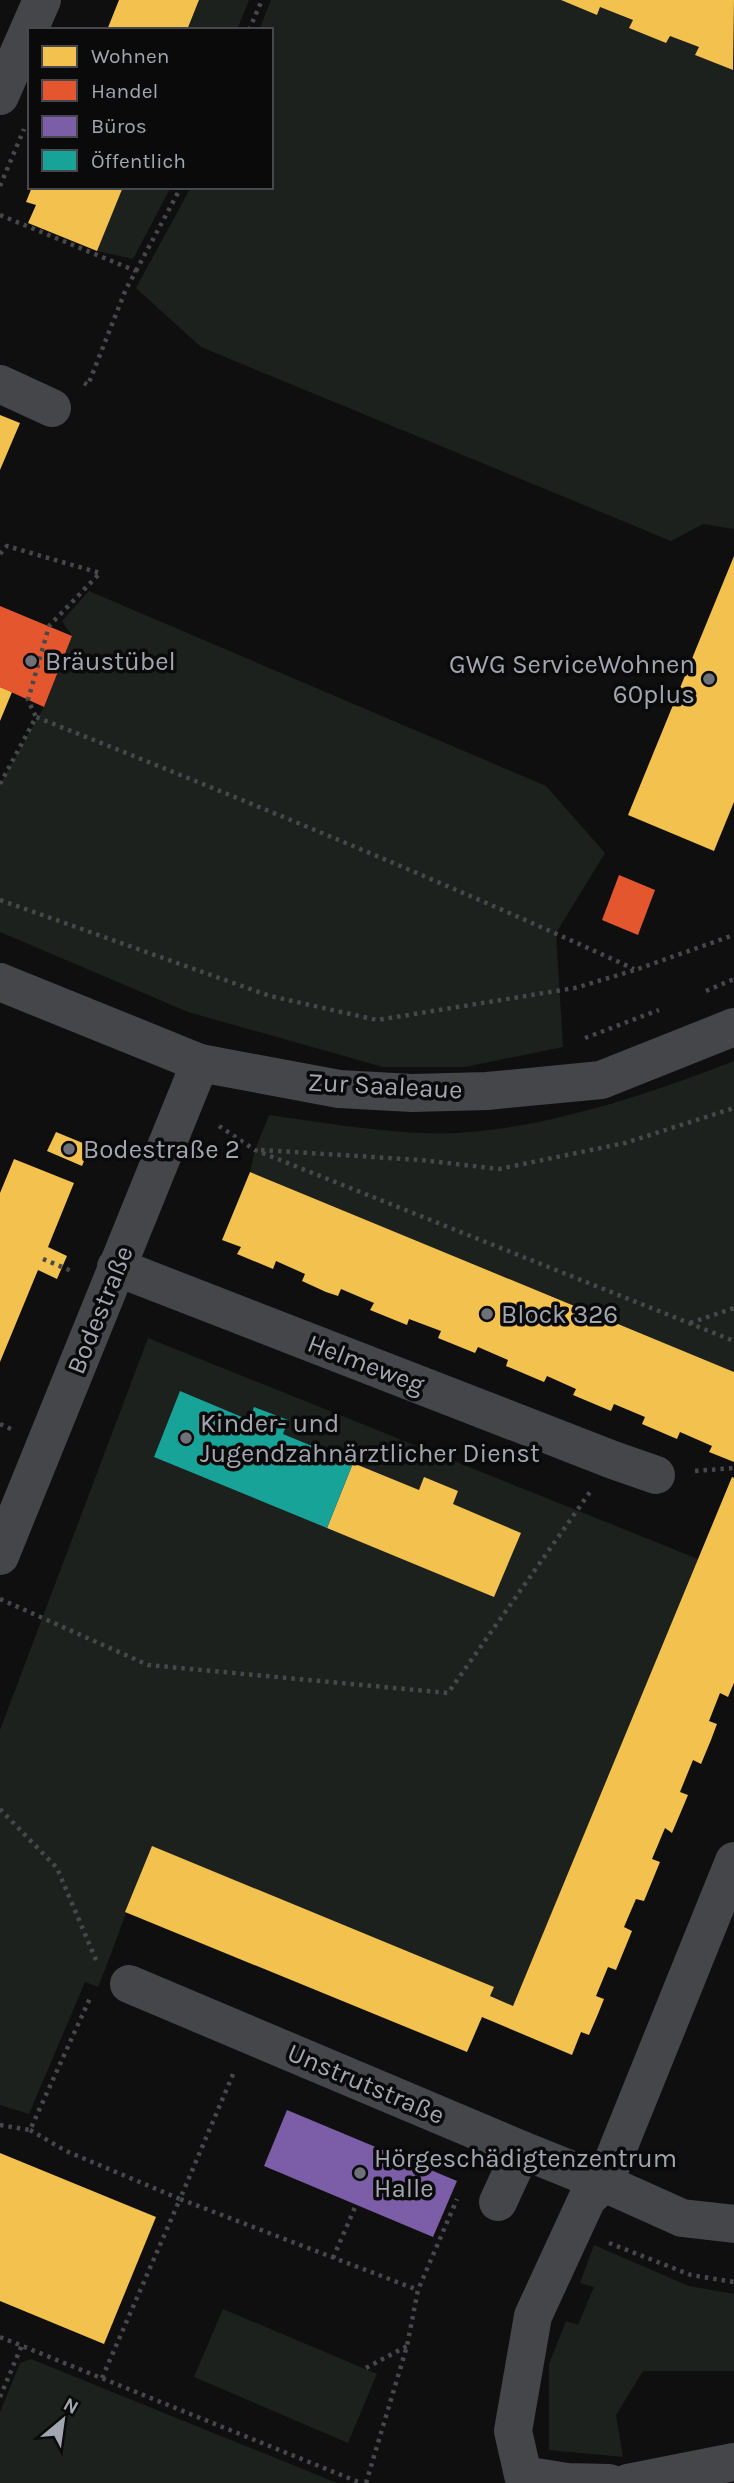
<svg xmlns="http://www.w3.org/2000/svg" width="734" height="2483" font-family="Karla,sans-serif">
<style>
.green{fill:#1c211d}
.homes{fill:#f2c14e}
.shops{fill:#e4572e}
.offices{fill:#7b5ea7}
.public{fill:#17a398}
.lines{fill:none;stroke-linecap:round;stroke-linejoin:round}
.path{stroke:#47484b;stroke-width:4.5;stroke-dasharray:3.5 5;stroke-linecap:butt}
.minor{stroke:#45464a;stroke-width:38}
.poi-dot{fill:#6f7178;stroke:#0a0a0b;stroke-width:2.5}
.labels{text-anchor:middle;dominant-baseline:central;stroke-width:7;stroke-linejoin:round;paint-order:stroke}
.poi-label{font-size:26px;fill:#a2a6b0;stroke:#0a0a0b;text-anchor:start}
.street-label{font-size:26px;fill:#a2a6b0;stroke:#0a0a0b}
</style>
<rect width="100%" height="100%" fill="#0f0f10"/>
<g class="green">
<path d="M199,0H249L237,30H187Z"/>
<path d="M271,0H561L597,15L600,7L633,20L630,28L666,43L670,36L699,47L696,55L733,70L734,67V529L703,524L671,541L201,347L136,288L191,187H271V30H259Z"/>
<path d="M123,187H171L133,259L97,251Z"/>
<path d="M89,591L546,786L605,853L556,933L563,1047L465,1067H383L188,1012L0,932V784L44,707L72,636L62,621Z"/>
<path d="M734,1061V1372L250,1172L255,1150L269,1115C320,1122 372,1131 423,1133C520,1138 644,1096 734,1061Z"/>
<path d="M148,1338L698,1559L513,2006L490,1996L494,1987L152,1847C132,1893 117,1941 98,1987L85,1982L29,2114L0,2105V1730Z"/>
<path d="M594,2245L689,2286L734,2294V2371H643L616,2415L623,2457L549,2450V2364L566,2321L578,2325L594,2287L580,2283Z"/>
<path d="M223,2309L377,2374L348,2443L194,2377Z"/>
<path d="M31,2359L337,2483H0V2412L20,2363Z"/>
</g>
<g class="homes">
<path d="M119,0H199L187,30H107Z"/>
<path d="M561,0H734L733,70L695,55L699,47L670,36L666,43L629,28L633,20L600,7L597,15Z"/>
<path d="M32,187H123L97,251L28,223L36,205L26,202Z"/>
<path d="M0,415L20,423L0,470Z"/>
<path d="M734,556V802L714,851L628,815Z"/>
<path d="M0,687L12,692L0,721Z"/>
<path d="M56,1132L90,1146L82,1166L47,1151Z"/>
<path d="M14,1159L74,1183L48,1247L67,1256L57,1279L38,1270L0,1362V1193Z"/>
<path d="M250,1172L734,1372V1462L709,1452L712,1446L680,1432L677,1439L642,1424L645,1417L614,1404L611,1411L573,1395L576,1389L547,1376L544,1382L506,1366L508,1360L478,1347L475,1353L438,1338L441,1331L409,1319L407,1325L370,1310L374,1303L341,1289L338,1296L326,1292L302,1281L305,1274L276,1261L273,1269L237,1254L241,1247L222,1240Z"/>
<path d="M353,1463L419,1490L424,1477L458,1491L453,1504L521,1533L494,1597L327,1528Z"/>
<path d="M732,1477L734,1478V1683L728,1697L720,1693L709,1721L717,1724L711,1740L701,1764L693,1760L680,1792L688,1795L683,1807L672,1833L665,1828L652,1859L660,1862L644,1901L636,1899L624,1927L632,1931L616,1970L608,1967L596,1996L604,1999L598,2014L589,2035L581,2032L572,2055L482,2017L467,2052L125,1912L152,1846L494,1987L490,1996L513,2006Z"/>
<path d="M0,2153L156,2217L104,2344L0,2301Z"/>
</g>
<g class="shops">
<path d="M0,606L72,636L44,707L0,687Z"/>
<path d="M619,875L655,890L638,935L602,920Z"/>
</g>
<path class="offices" d="M287,2110L457,2181L433,2237L264,2166Z"/>
<path class="public" d="M180,1391L249,1420L254,1407L288,1420L283,1434L353,1463L327,1528L154,1457Z"/>
<g class="lines">
<g class="path">
<path d="M249,30L262,0"/>
<path d="M0,186L24,129"/>
<path d="M0,215L136,271L126,289L88,385L84,383"/>
<path d="M136,271L181,187"/>
<path d="M0,554L7,546L100,573L49,626L28,700L36,717"/>
<path d="M0,784L36,717C237,797 438,879 634,969"/>
<path d="M0,900L270,996L377,1020L575,988L635,970L734,935"/>
<path d="M706,991L734,979"/>
<path d="M585,1038L659,1010"/>
<path d="M219,1126L255,1150L734,1341"/>
<path d="M261,1150L421,1160L499,1169L625,1143L734,1108"/>
<path d="M43,1259L74,1272"/>
<path d="M690,1323L734,1308"/>
<path d="M0,1424L11,1429"/>
<path d="M695,1471L734,1468"/>
<path d="M0,1599L148,1665L448,1693L590,1492"/>
<path d="M0,1809L57,1868L96,1960"/>
<path d="M0,2125L30,2130L91,1996"/>
<path d="M30,2130L66,2151L180,2199L234,2072"/>
<path d="M609,2243L691,2275L734,2282"/>
<path d="M333,2258L356,2205"/>
<path d="M0,2337L361,2483"/>
<path d="M366,2368L407,2346"/>
<path d="M102,2378L180,2199L418,2290"/>
<path d="M0,2397L22,2345"/>
<path d="M366,2483L407,2346L418,2290L457,2199"/>
</g>
<g class="minor">
<path d="M0,96L42,0"/>
<path d="M0,384L52,408"/>
<path d="M0,982L200,1063L339,1089L412,1093L487,1091L601,1080L734,1027"/>
<path d="M116,1267L613,1460L656,1475"/>
<path d="M0,1556L200,1063"/>
<path d="M129,1984L522,2150L604,2183L682,2218L734,2224"/>
<path d="M498,2202L522,2150"/>
<path d="M609,2483L567,2482L523,2475L513,2431L533,2316L587,2199L604,2183L734,1861"/>
<path d="M628,2483L734,2462"/>
</g>
</g>
<g class="poi-dot">
<circle cx="31" cy="661" r="7"/>
<circle cx="709" cy="679" r="7"/>
<circle cx="69" cy="1149" r="7"/>
<circle cx="487" cy="1314" r="7"/>
<circle cx="186" cy="1438" r="7"/>
<circle cx="360" cy="2173" r="7"/>
</g>
<g class="labels">
<g class="poi-label">
<text x="45" y="661">Bräustübel</text>
<text x="695" y="664" text-anchor="end">GWG ServiceWohnen<tspan x="695" dy="30">60plus</tspan></text>
<text x="83" y="1149">Bodestraße 2</text>
<text x="501" y="1314">Block 326</text>
<text x="200" y="1423">Kinder- und<tspan x="200" dy="30">Jugendzahnärztlicher Dienst</tspan></text>
<text x="374" y="2158">Hörgeschädigtenzentrum<tspan x="374" dy="30">Halle</tspan></text>
</g>
<g class="street-label">
<text transform="translate(385 1086) rotate(3)">Zur Saaleaue</text>
<text transform="translate(100 1310) rotate(-68)">Bodestraße</text>
<text transform="translate(366 1364) rotate(21)">Helmeweg</text>
<text transform="translate(366 2084) rotate(23)">Unstrutstraße</text>
</g>
</g>
<rect x="28" y="28" width="245" height="161" fill="#0a0a0b" stroke="#47484d" stroke-width="2"/>
<rect x="42" y="46" width="35" height="21" fill="#f2c14e" stroke="#47484d" stroke-width="2"/>
<text x="91" y="63" font-size="21" fill="#a2a6b0">Wohnen</text>
<rect x="42" y="80" width="35" height="21" fill="#e4572e" stroke="#47484d" stroke-width="2"/>
<text x="91" y="98" font-size="21" fill="#a2a6b0">Handel</text>
<rect x="42" y="116" width="35" height="21" fill="#7b5ea7" stroke="#47484d" stroke-width="2"/>
<text x="91" y="133" font-size="21" fill="#a2a6b0">Büros</text>
<rect x="42" y="150" width="35" height="21" fill="#17a398" stroke="#47484d" stroke-width="2"/>
<text x="91" y="168" font-size="21" fill="#a2a6b0">Öffentlich</text>
<g transform="translate(63 2420) rotate(29)" stroke="#0a0a0b" stroke-width="5" paint-order="stroke">
<path d="M0-5L12 26L0 18L-12 26Z" fill="#a2a6b0"/>
<text y="-10" font-size="19" font-weight="bold" text-anchor="middle" fill="#a2a6b0">N</text>
</g>
</svg>
